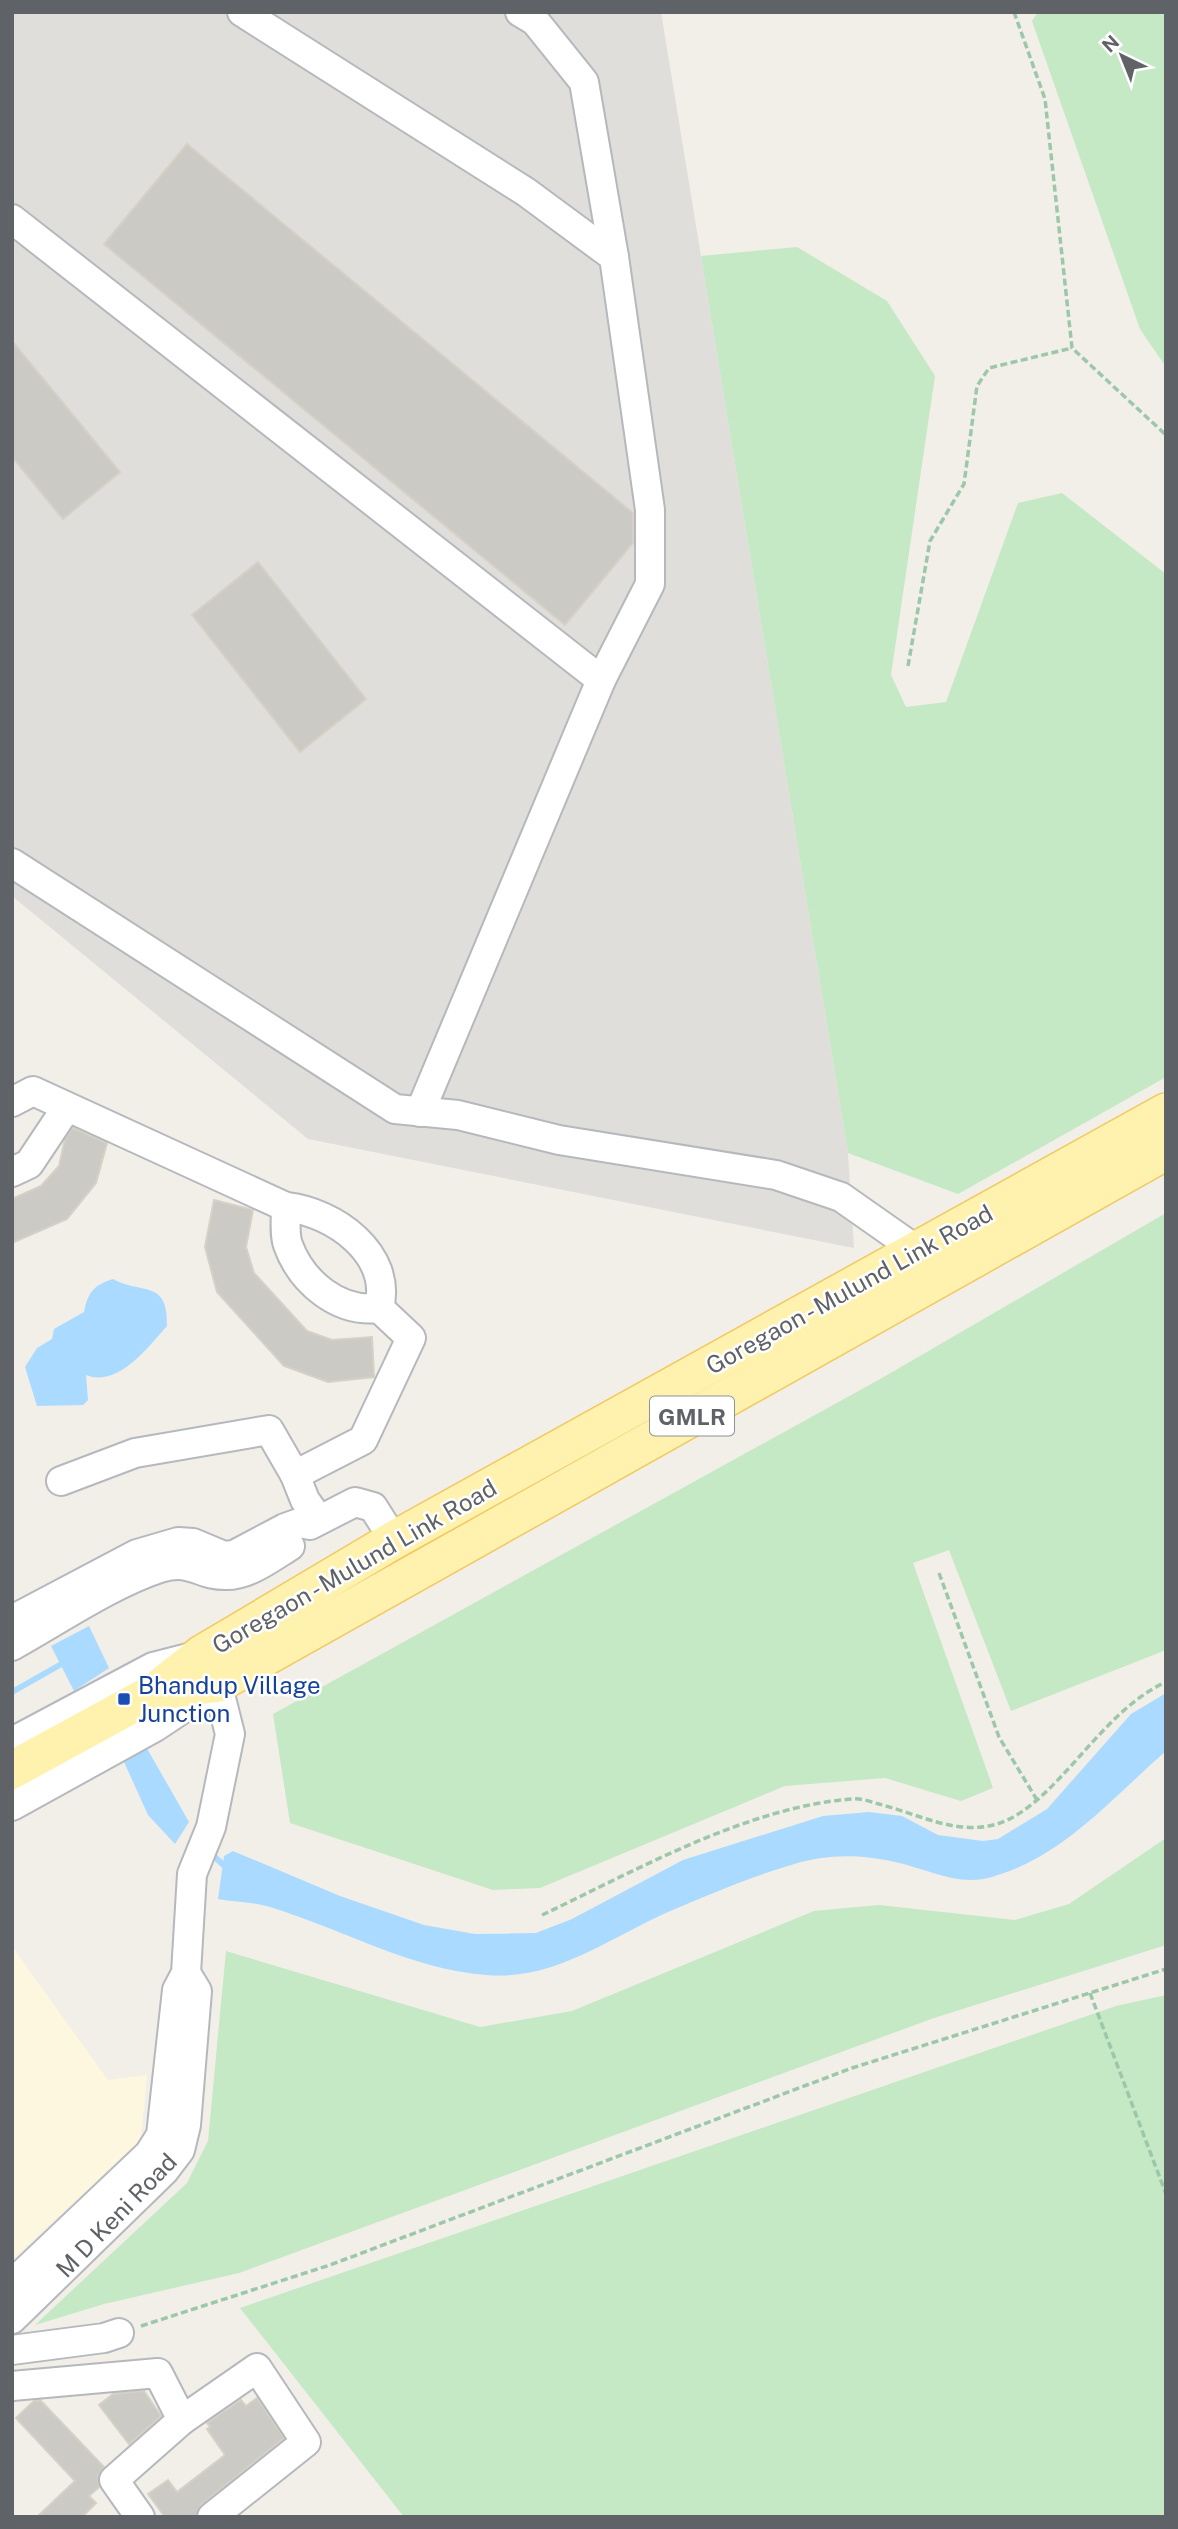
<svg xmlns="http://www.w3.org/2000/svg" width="1178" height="2529" font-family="'Public Sans',sans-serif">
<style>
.commercial{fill:#fef7e0}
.industrial{fill:#e0deda}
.green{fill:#c5e8c5}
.water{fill:#aadaff}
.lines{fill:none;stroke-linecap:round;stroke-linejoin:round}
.stream{stroke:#aadaff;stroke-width:6}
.building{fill:#cccac5;stroke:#d6d1c6;stroke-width:2}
.minor-casing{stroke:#b5b8bc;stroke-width:32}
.major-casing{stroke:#f2c960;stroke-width:40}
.path{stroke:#9cc7a9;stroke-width:3.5;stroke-dasharray:7 3.5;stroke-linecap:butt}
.minor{stroke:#fff;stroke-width:28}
.major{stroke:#fff2af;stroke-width:37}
.transit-dot{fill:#1a4fb4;stroke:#fff;stroke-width:2.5}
.labels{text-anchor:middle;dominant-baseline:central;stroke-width:5;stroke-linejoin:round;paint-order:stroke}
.shield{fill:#fff;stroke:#8f9295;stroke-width:2}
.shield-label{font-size:23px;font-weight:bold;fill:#5f6368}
.street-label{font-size:24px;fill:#5f6368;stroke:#fff}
.transit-label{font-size:24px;fill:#164399;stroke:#fff;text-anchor:start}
</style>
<rect width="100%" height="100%" fill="#f1efe8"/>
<path class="commercial" d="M12,1946L108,2080L147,2075L141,2139L12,2260Z"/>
<path class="industrial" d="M12,12H661L848,1153L854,1248L308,1139L12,896Z"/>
<g class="green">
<path d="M1038,12H1166V367L1140,329L1032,21Z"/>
<path d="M797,247L887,301L935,376L891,675L906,707L946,702L1018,503L1062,493L1166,574V1077L958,1194L848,1153L701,256Z"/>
<path d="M1166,1213V1650L1011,1711L949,1550L913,1563L993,1788L961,1801L885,1778L785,1786L540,1888L493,1890L290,1823L273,1714L882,1378Z"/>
<path d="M1166,1838V1945L934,2018L239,2273L104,2304L35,2325L187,2183L208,2141L226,1951L480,2027L572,2011L814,1911L879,1905L1015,1920L1069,1904Z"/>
<path d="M1166,1995V2517H404L240,2308L1116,2006Z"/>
</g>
<g class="water">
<path d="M113,1279C143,1295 168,1279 167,1326C148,1347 118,1388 86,1375L88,1400L83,1405L37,1406L25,1367L37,1348L52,1339L54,1329L84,1312C88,1292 94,1285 113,1279Z"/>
<path d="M89,1626L109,1668L74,1691L51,1646Z"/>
<path d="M1166,1693V1751C1112,1798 1063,1857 992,1877C958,1887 928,1869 895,1862C857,1854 828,1854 791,1865C750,1877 708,1895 668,1912C609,1938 555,1981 486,1975C410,1969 342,1929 270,1907C254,1902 235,1902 218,1899L224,1856L233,1851L340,1896L424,1925L475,1934L536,1933L572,1919L683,1860L823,1816L869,1812L902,1816L938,1835L983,1841L998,1839L1047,1809L1131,1714Z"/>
<path d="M137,1731L189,1822L175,1844L148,1815L115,1742Z"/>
</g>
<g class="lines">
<g class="stream">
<path d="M12,1692L65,1662"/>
<path d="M209,1852L227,1868"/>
</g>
</g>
<g class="building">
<path d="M187,144L633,513V543L565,625L104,244Z"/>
<path d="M12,341L120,472L63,519L12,457Z"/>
<path d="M258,562L366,699L300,752L192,615Z"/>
<path d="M73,1128L107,1143L96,1183L67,1219L12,1243V1199L41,1186L59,1166L65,1139Z"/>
<path d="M214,1200L253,1210L246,1247L254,1273L307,1331L332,1340L372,1337L374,1377L328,1382L284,1366L217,1292L205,1247Z"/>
<path d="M144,2391L161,2416L129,2444L99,2405L113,2394Z"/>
<path d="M257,2398L284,2438L202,2504L196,2517H165L148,2494L168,2480L177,2492L225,2455L207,2429L210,2427L207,2423L241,2400L246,2406Z"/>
<path d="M40,2400L104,2467L98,2475L99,2487L89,2496L96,2503L82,2517H37L75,2481L16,2418L34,2401Z"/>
</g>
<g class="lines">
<defs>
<g id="minor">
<path d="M242,12L526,192L614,257"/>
<path d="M12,219L601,680"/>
<path d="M12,863L395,1109L458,1115L559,1140L776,1175L841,1197L918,1251L925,1263"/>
<path d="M12,1102L33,1091L286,1207C334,1212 393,1254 379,1308"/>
<path d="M420,1112L601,680L650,584V510L614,257L584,82L535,21L520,12"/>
<path d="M12,1172L29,1164L67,1107"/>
<path d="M286,1207C286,1219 284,1234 288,1245C302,1283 339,1313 379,1308L411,1338L363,1440L295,1475L305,1500L319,1520"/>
<path d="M61,1481L135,1453L269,1430L295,1475"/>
<path d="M12,1620L137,1554L178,1542L193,1543L224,1556L234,1555L285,1528L299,1523L310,1525L355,1502L373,1507L394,1540"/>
<path d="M12,1646C57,1621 113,1583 160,1568C192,1558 199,1576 227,1575C249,1575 272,1557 290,1546"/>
<path d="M12,1742L153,1667L192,1657"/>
<path d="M12,1806L155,1727L218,1685"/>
<path d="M12,2284L149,2154L161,2135L177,1990L186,1973L192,1874L211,1827L230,1734L212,1663"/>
<path d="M12,2319L164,2171L180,2150L186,2125L197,1991L186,1973"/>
<path d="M12,2350L104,2338L119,2333"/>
<path d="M12,2386L158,2373L182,2420"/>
<path d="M140,2517L114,2480L182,2420L257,2368L306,2442L212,2517"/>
</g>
<g id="major">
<path d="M156,1692L219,1683L1166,1151"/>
<path d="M12,1770L153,1693L202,1654L394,1540L1166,1112"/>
</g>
</defs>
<use href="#minor" class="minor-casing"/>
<use href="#major" class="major-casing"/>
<g class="path">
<path d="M1014,12L1045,99L1072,348L1166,435"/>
<path d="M908,666L930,541L964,484L977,386L989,368L1072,348"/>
<path d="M939,1573L999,1737L1037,1800"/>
<path d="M542,1915C635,1871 749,1806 853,1799C862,1798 871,1802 879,1804C918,1814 957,1836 997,1824C1057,1805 1099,1712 1166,1682"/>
<path d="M1090,1993L1166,2194"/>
<path d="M141,2326L330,2265L852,2068L1166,1969"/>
</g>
<use href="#minor" class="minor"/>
<use href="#major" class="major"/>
</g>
<rect class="transit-dot" x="117" y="1692" width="14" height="14" rx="3.5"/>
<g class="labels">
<rect class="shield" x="650" y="1396.5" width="84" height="39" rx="5"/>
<g class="shield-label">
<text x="692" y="1416">GMLR</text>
</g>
<g class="street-label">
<text transform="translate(849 1289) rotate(-29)">Goregaon - Mulund Link Road</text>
<text transform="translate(354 1566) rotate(-30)">Goregaon - Mulund Link Road</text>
<text transform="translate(116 2215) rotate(-46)">M D Keni Road</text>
</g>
<g class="transit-label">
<text x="138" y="1685">Bhandup Village<tspan x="138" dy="28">Junction</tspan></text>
</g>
</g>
<rect width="1178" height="2529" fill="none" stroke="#5f6368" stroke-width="28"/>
<g transform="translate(1122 56) rotate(317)" stroke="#ffffff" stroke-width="5" paint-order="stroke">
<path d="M0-5L12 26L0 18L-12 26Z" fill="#5f6368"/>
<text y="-10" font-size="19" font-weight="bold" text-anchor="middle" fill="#5f6368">N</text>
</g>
</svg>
